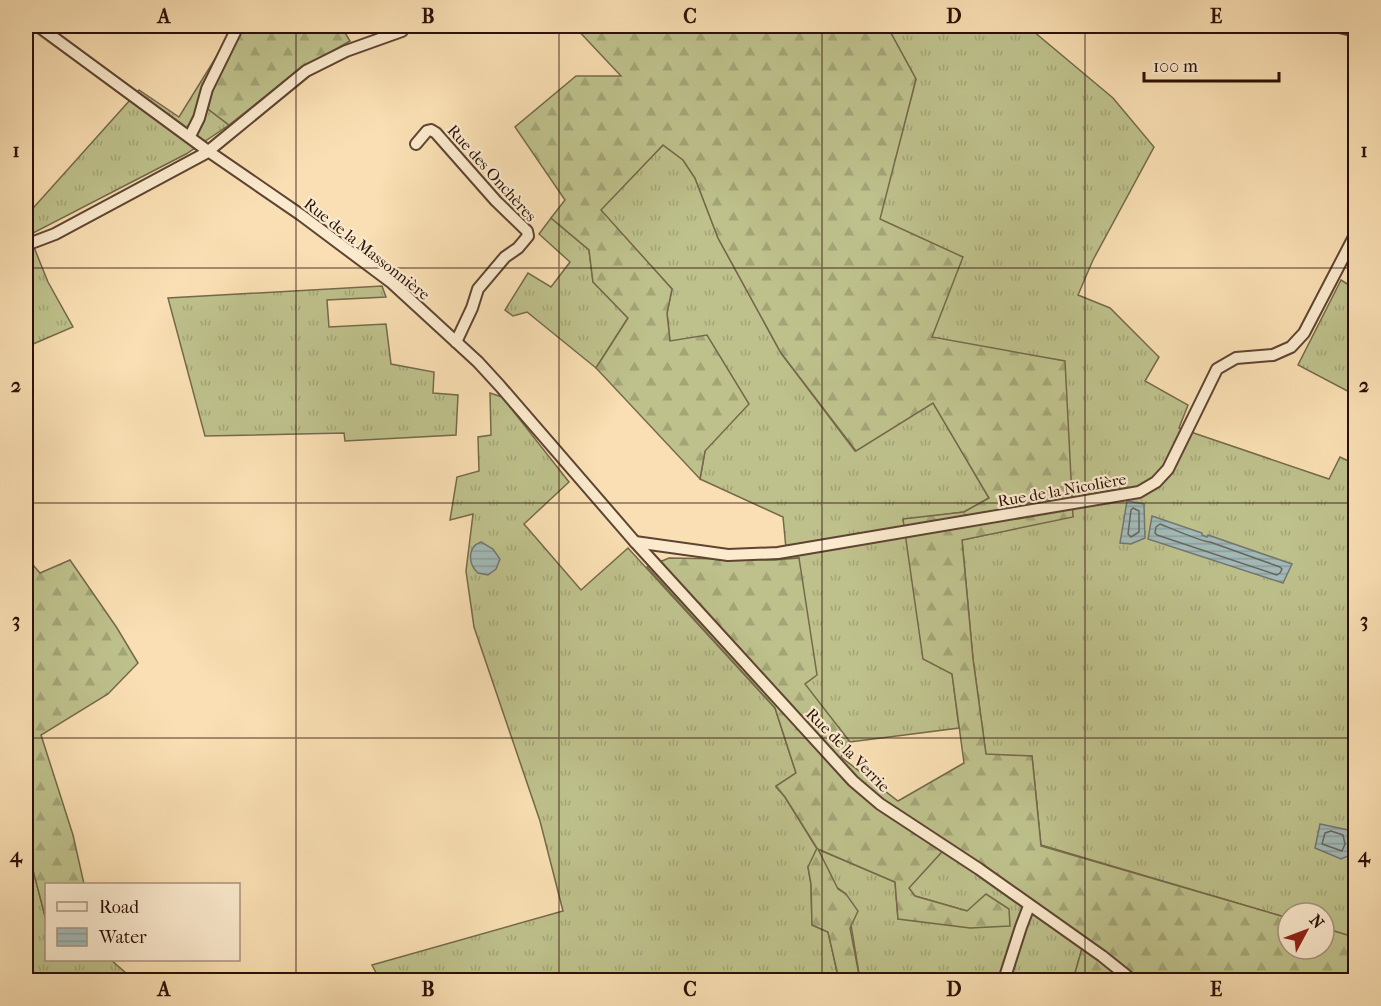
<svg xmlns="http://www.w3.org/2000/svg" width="1381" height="1006" font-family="'IM FELL French Canon',serif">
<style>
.grass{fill:url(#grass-tufts);stroke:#75694a;stroke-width:1.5}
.forest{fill:url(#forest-firs);stroke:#75694a;stroke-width:1.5}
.water{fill:url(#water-rules);stroke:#737671;stroke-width:1.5}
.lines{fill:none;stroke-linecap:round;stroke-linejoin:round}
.shore{stroke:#67665f;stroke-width:1.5}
.minor-casing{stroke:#5f4432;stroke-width:14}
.minor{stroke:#fbeace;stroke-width:10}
.grid{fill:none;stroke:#2c1107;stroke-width:1.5;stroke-opacity:0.55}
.labels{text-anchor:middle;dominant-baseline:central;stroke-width:4.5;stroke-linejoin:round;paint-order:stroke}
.street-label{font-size:16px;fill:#2c1107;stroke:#fbeace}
.neatline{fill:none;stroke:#2c1107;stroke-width:2}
.grid-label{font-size:20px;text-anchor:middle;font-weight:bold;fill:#2c1107}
</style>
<defs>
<pattern id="grass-tufts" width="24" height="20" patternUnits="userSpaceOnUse" patternTransform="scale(1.5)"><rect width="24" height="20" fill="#bec18c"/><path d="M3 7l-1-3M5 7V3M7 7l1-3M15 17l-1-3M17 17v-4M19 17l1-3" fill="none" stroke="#a3a577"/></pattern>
<pattern id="forest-firs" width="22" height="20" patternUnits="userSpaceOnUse" patternTransform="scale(1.5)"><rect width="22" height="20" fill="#bec18c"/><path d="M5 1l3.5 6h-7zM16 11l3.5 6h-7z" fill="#a3a577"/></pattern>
<pattern id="water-rules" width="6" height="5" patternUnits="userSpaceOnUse" patternTransform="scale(1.5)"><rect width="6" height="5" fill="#a2bab7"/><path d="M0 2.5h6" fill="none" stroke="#8c9f9c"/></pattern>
</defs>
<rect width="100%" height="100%" fill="#f9dfb3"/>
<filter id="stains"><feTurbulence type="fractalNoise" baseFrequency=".00333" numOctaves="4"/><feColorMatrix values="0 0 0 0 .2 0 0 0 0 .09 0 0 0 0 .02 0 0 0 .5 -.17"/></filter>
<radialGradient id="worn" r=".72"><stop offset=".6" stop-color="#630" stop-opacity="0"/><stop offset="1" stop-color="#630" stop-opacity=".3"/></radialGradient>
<g class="grass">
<path d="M887,26H1027L1113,98L1154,147L1093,260L1078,295L1110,308L1159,357L1145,381L1188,405L1179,428L1329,479L1340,457L1355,464V938L1324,928V913H1288V918L1041,845L1032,756L986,755L973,659L962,540L1073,516L932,337L879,219L916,79Z"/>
<path d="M223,46L208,109L229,125L186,154L29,235L48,282L73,327L26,347V216L139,90L179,117Z"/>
<path d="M663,145L683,160L695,178L718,238L781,353L855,451L933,402L989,498L964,512L903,520L952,673L959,728L850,742L804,684L799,558L787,559L783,517L700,479L705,451L670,342L667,313L672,289L600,210Z"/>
<path d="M551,218L589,250L593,282L628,318L596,368L527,312L513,316L505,310L528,273L551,287L570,262L539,234Z"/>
<path d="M1341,280L1355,289V395L1298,365Z"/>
<path d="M382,286L386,297L327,300L329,327L386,324L391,364L434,372L433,393L458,395L456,435L345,441L344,433L205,436L168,298Z"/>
<path d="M490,393L502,397L569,482L524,524L581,590L628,548L775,708L796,773L776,787L785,797L817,849L895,882L898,919L967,911L915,896L908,888L950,843L1085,938L1075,973L1077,980H860L846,894L808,867L811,884L812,925L828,932L839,980H380L372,965L563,911L540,821L474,627L466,571L473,514L450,520L457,477L479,471L478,437L491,435Z"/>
<path d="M26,843L46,920V960H111L127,974L123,980H26Z"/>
</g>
<g class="forest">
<path d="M234,26H341L350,41L296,72L229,125L208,109L223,46Z"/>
<path d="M574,26H887L916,79L880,219L963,257L932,337L1065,361L1073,517L962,540L973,659L986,754L1032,756L1041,846L1288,918V949H1324V928L1354,937L1356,938L1355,980H1077L1075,973L1085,938L950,843L909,888L915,896L967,911L986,894L1009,909L1010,926L970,928L898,919L895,882L818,849L838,889L846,894L858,911L850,928L860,980H839L828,932L812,925L811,884L808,867L817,848L785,797L776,786L796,773L775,708L647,567L669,558L775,560L799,558L817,675L805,684L850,742L841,757L898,801L964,763L952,674L923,659L903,519L964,512L989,498L933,403L856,451L781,353L718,238L695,178L683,160L663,145L601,210L672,289L667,313L670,341L707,335L749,404L705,451L700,479L596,368L628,318L593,282L589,250L551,218L565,200L515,127L576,76H621Z"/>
<path d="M26,557L40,573L70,560L117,628L138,663L108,694L41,735L73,835L84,884H46V920L26,843Z"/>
</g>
<g class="water">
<path d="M1127,501L1144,504L1145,538L1131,544L1120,543Z"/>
<path d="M1152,516L1202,533V535L1207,537L1208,535L1292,564L1283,583L1148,539Z"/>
<path d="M481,542L493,549L500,559L496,569L488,575L478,573C468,564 467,547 481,542Z"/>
<path d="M1320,824L1348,830L1351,844L1348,856L1341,859L1315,848Z"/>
</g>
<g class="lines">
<g class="shore">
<path d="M1133,508L1139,511V532L1131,537L1128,534L1131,510Z"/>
<path d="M1160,524C1170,528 1202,542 1210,542L1280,567L1282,569L1280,573L1277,575L1157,535L1155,533L1156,527Z"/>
<path d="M1331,831L1343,835L1345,844L1342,851L1322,844L1325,833Z"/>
</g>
<defs>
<g id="minor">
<path d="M38,26L208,151L301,215L392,283L478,362L500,386L635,542L853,781L880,804L979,869L1102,956L1132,980"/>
<path d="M1335,26L1356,31"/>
<path d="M190,136L199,118L207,89L238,26"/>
<path d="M416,144L427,131L431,130L436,133L496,201L527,231L528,236L518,248L505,257L478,289L472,308L456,342"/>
<path d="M26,245L55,234L206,153L306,71L346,51L402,31"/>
<path d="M635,542L728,555L778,553L1139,492L1156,482L1168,469L1217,369L1236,358L1273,355L1291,347L1304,333L1356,233"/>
<path d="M1004,980L1021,927L1029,906"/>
</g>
</defs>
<use href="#minor" class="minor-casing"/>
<use href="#minor" class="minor"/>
</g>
<path class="grid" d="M296,26V980M559,26V980M822,26V980M1085,26V980M26,268H1356M26,503H1356M26,738H1356"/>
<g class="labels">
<g class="street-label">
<text transform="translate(492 173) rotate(48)">Rue des Onchères</text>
<text transform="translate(367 249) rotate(38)">Rue de la Massonnière</text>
<text transform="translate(1062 490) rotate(-10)">Rue de la Nicolière</text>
<text transform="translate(848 750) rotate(45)">Rue de la Verrie</text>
</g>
</g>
<rect width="1381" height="1006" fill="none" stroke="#f9dfb3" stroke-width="66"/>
<rect x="45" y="883" width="195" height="78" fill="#fbeace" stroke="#a8937e" stroke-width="1.5"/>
<rect x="57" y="902" width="30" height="9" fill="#fbeace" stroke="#a8937e" stroke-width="1.5"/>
<text x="99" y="913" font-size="18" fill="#2c1107">Road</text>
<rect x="57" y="928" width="30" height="18" fill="url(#water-rules)" stroke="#a8937e" stroke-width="1.5"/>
<text x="99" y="943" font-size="18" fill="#2c1107">Water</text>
<g transform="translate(1306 931) rotate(49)"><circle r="28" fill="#fbeace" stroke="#a8937e" stroke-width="1.5"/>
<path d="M0-4.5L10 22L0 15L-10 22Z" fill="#8f2418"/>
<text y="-9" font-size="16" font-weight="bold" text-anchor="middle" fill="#2c1107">N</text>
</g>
<path d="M1144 72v9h135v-9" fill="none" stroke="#2c1107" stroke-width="3"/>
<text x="1153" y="72" font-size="18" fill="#2c1107" stroke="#fbeace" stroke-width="4.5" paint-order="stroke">100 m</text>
<rect x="33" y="33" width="1315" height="940" class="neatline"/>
<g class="grid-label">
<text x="164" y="23">A</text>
<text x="428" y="23">B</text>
<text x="690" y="23">C</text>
<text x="954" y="23">D</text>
<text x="1216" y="23">E</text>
<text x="16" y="157">1</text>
<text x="1364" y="157">1</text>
<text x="16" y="392">2</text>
<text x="1364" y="392">2</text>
<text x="16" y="627">3</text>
<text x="1364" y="627">3</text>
<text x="16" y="862">4</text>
<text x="1364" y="862">4</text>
<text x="164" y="996">A</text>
<text x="428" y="996">B</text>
<text x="690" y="996">C</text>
<text x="954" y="996">D</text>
<text x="1216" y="996">E</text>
</g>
<rect width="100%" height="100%" filter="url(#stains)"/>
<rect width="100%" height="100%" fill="url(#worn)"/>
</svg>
